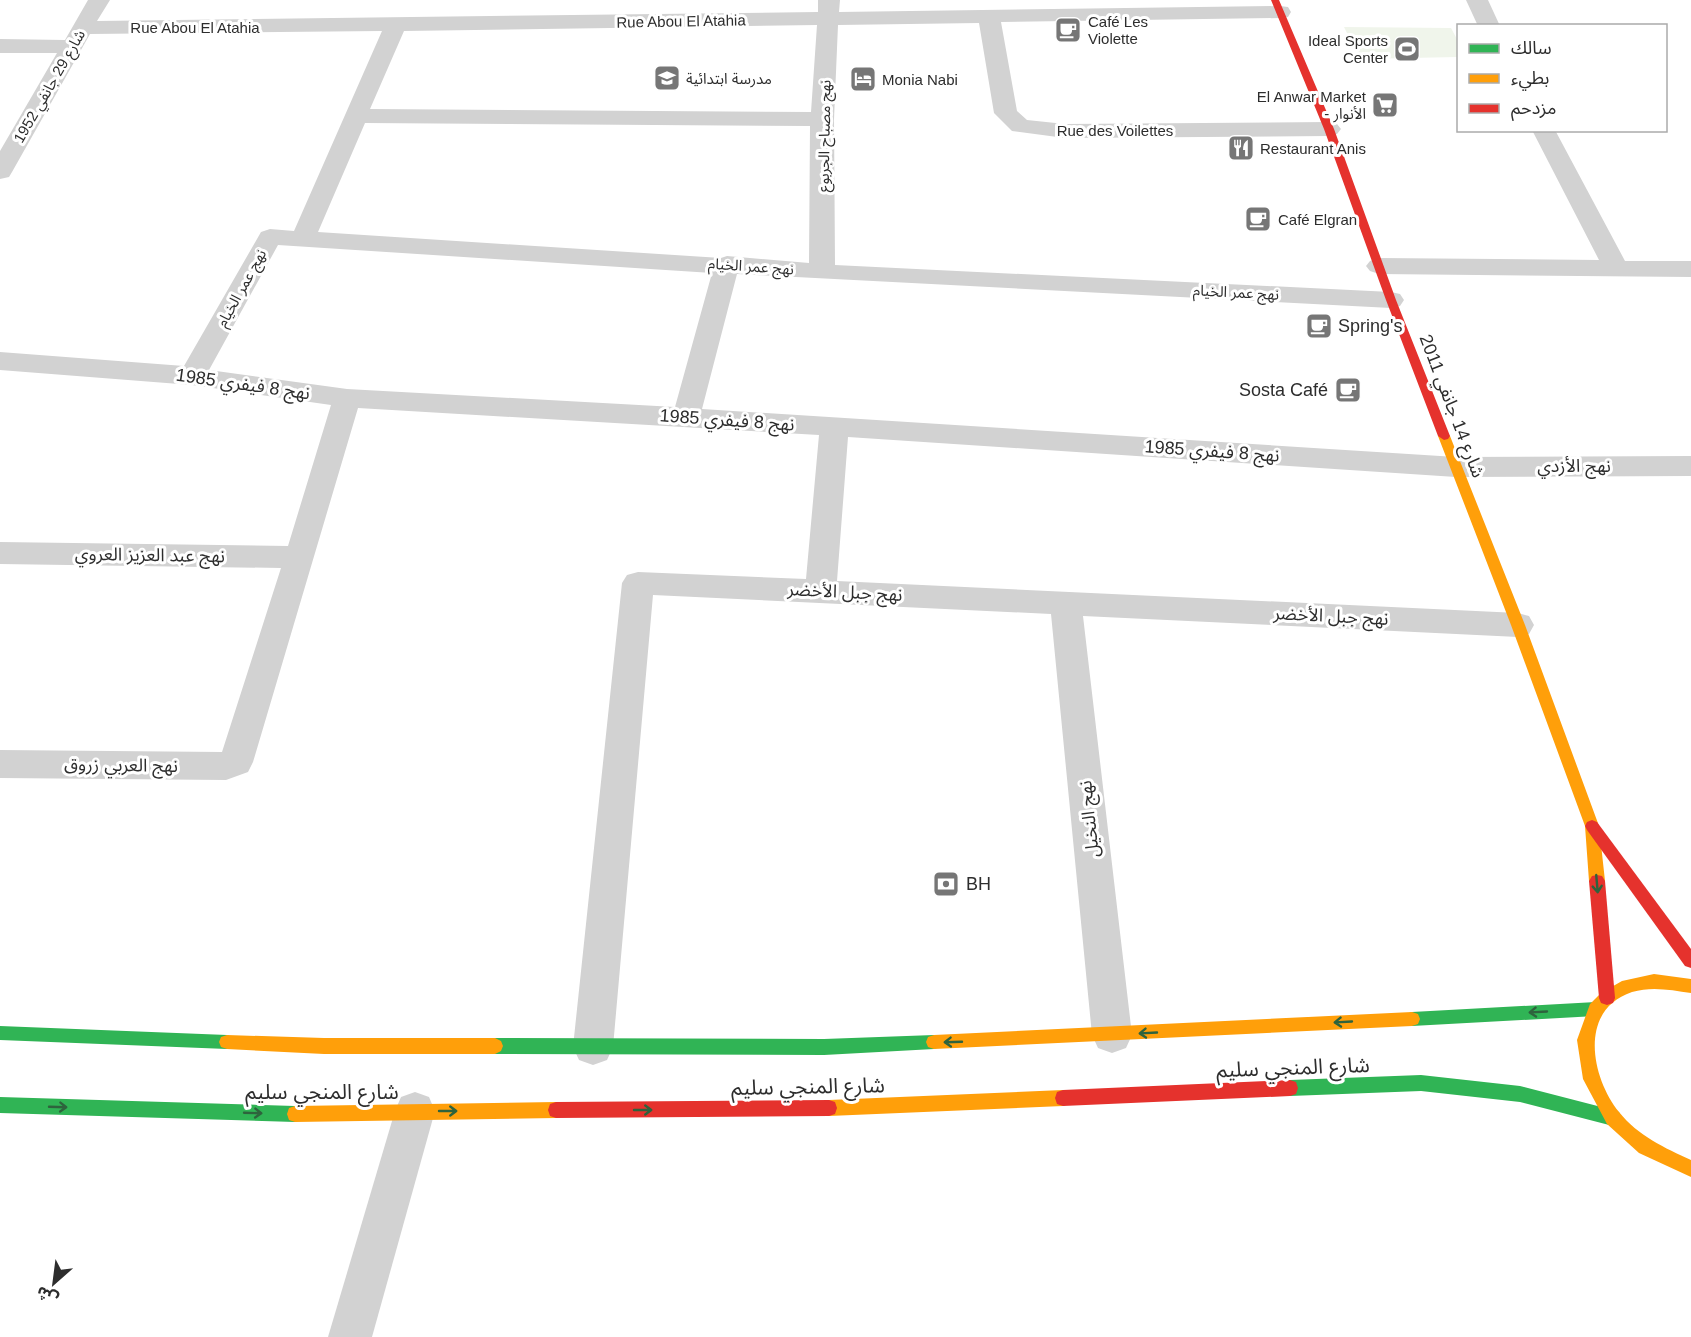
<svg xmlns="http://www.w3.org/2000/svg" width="1691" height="1337" font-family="Arial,'Noto Sans Arabic',sans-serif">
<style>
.green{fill:#f0f5eb}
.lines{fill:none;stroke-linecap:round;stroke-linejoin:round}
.street{fill:#d2d2d2;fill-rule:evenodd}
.fast{fill:#30b455;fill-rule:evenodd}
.slow{fill:#ff9f0a;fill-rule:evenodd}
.jam{fill:#e5322d;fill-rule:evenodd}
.oneway{stroke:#2e633d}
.labels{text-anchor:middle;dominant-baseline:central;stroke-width:6;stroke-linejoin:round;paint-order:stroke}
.far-street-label{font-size:15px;fill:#2d2d2d;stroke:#fff}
.far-poi-label{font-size:15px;fill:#2d2d2d;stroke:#fff;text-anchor:start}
.poi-label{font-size:18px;fill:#2d2d2d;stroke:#fff;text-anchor:start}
.street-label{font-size:18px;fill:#2d2d2d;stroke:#fff}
.near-street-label{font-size:21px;fill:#2d2d2d;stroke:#fff}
</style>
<rect width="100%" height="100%" fill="#fff"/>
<path class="green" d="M1344,27L1451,28L1458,41V57L1360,59Z"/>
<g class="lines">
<g class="street">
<path d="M88,0H110L97,21L818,12V0H840L839,12L1280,6L1288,7L1291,12L1288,17L1280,18L1001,22L1017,111L1027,120L1065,124L1329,122L1337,124L1341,129L1337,134L1329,136L1065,138L1012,131L994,113L979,23L838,25L834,119L835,265L1391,292L1400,294L1404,300L1400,306L1391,308L737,274L702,409L1456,457L1691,456V476L1456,477L848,437L837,581L1518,613L1529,616L1534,625L1529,634L1518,637L1083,616L1132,1035L1126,1048L1112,1053L1098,1048L1092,1035L1051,614L653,595L613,1047L607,1060L593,1065L579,1060L573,1047L622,583L627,575L638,572L806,579L819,435L358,408L253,762L248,772L226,780L0,778V750L222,752L281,568L0,564V542L288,546L331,405L192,385L0,370V352L184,366L261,232L270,229L294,231L382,31L90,34L12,172L9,177L0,179V151L57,53H0V39L65,40ZM817,25L811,112L370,109L404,31ZM365,123L810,126L809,263L727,256L721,258L318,232ZM278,245L712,273L675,407L347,389L209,370Z"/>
<path d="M1466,0H1488L1500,26H1478Z"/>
<path d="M1532,130H1555L1625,261H1691V277L1379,274L1370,271L1366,266L1370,261L1379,258L1599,260Z"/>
<path d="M415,1092L429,1097L435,1111L372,1337H328L395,1111L401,1097Z"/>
</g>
<g class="fast">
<path d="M1596,1002L1602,1004L1604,1009L1602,1014L1596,1016L1412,1026L1406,1024L1404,1019L1406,1014L1412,1012Z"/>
<path d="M0,1026L227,1035L233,1037L235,1042L233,1047L227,1049L0,1040Z"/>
<path d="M934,1035L940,1037L942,1042L940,1047L934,1049L824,1055L495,1054L489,1051L487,1046L489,1041L495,1038L824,1039Z"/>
<path d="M1421,1075L1520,1086L1613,1110L1619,1112L1621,1118L1619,1124L1613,1126L1520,1102L1421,1091L1290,1096L1284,1094L1282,1088L1284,1082L1290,1080Z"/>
<path d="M0,1097L295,1106L301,1108L303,1114L301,1120L295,1122L0,1113Z"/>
</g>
<g class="slow">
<path d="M1444,432L1450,436L1525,625L1599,826L1605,881L1602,886L1597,887L1592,886L1589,881L1585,826L1511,625L1438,436Z"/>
<path d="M1654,974L1691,979V993C1671,990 1652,986 1632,992C1578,1010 1591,1077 1619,1112C1638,1136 1665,1148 1691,1160V1177L1639,1153L1607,1124L1583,1079L1577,1040L1590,1004L1601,993L1622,981Z"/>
<path d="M1412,1012L1418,1014L1420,1019L1418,1024L1412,1026L934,1049L928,1047L926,1042L928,1037L934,1035Z"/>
<path d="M227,1035L324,1038H495L501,1041L503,1046L501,1051L495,1054H324L227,1049L221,1047L219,1042L221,1037Z"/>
<path d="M1063,1090L1069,1092L1071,1098L1069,1104L1063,1106L829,1116L823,1114L821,1108L823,1102L829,1100Z"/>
<path d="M556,1102L562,1104L564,1110L562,1116L556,1118L295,1122L289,1120L287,1114L289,1108L295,1106Z"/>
</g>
<g class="jam">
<path d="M1271,0H1279L1334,129L1396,300L1450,436L1448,439L1444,440L1438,436L1386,300L1324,129Z"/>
<path d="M1592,820L1597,822L1691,949V968L1685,966L1587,830L1585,826L1587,822Z"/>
<path d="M1597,875L1602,876L1605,881L1615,998L1613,1003L1607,1005L1601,1003L1599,998L1589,881L1592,876Z"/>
<path d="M1290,1080L1296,1082L1298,1088L1296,1094L1290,1096L1063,1106L1057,1104L1055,1098L1057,1092L1063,1090Z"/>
<path d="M829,1100L835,1102L837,1108L835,1114L829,1116L556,1118L550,1116L548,1110L550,1104L556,1102Z"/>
</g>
</g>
<defs><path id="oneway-shaft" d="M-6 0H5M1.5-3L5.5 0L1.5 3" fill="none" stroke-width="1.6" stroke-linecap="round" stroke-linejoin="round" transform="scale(1.5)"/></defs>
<g class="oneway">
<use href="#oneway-shaft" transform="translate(1597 884) rotate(85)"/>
<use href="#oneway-shaft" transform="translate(1538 1012) rotate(177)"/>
<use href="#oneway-shaft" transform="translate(1343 1022) rotate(177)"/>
<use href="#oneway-shaft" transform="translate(1148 1033) rotate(177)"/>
<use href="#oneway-shaft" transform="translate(953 1042) rotate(178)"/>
<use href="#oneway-shaft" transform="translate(58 1107) rotate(2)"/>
<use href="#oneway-shaft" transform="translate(643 1110)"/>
<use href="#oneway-shaft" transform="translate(448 1111)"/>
<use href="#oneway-shaft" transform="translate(253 1113) rotate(2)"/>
</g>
<defs>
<symbol id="cafe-square" viewBox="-11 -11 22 22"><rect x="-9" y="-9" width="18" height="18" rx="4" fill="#767676" stroke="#fff"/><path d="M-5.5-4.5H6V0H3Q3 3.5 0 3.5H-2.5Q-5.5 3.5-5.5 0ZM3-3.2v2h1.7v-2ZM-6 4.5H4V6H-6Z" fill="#fff"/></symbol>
<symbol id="stadium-square" viewBox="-11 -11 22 22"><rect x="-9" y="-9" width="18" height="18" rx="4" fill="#767676" stroke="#fff"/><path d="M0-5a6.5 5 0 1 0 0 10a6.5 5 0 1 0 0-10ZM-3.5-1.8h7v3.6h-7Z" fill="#fff"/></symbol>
<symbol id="school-square" viewBox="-11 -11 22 22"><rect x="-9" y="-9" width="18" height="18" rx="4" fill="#767676" stroke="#fff"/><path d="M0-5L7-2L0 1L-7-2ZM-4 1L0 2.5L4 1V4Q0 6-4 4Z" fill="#fff"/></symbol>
<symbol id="hotel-square" viewBox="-11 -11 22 22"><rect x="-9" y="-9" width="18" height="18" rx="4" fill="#767676" stroke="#fff"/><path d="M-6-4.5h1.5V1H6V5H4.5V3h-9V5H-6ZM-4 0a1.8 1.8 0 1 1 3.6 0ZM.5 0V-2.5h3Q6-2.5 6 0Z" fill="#fff"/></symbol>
<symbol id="supermarket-square" viewBox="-11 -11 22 22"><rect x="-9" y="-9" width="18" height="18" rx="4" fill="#767676" stroke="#fff"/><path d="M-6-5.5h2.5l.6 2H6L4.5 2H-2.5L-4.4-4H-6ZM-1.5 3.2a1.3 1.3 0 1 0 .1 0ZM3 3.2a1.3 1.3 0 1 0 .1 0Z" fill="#fff"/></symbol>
<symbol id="restaurant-square" viewBox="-11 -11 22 22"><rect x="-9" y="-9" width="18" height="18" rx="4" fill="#767676" stroke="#fff"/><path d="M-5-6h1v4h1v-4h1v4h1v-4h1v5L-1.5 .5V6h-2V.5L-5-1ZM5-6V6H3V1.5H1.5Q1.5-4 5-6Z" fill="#fff"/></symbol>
<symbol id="bank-square" viewBox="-11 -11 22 22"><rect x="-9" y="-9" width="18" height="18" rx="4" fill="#767676" stroke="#fff"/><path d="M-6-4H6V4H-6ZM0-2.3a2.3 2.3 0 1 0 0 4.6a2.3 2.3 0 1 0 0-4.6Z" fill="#fff"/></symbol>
</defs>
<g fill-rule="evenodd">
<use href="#cafe-square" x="1053" y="15" width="30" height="30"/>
<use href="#stadium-square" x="1392" y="34" width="30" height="30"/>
<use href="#school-square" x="652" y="63" width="30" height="30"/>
<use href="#hotel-square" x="848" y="64" width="30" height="30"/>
<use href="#supermarket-square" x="1370" y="90" width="30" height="30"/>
<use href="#restaurant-square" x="1226" y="133" width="30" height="30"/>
<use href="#cafe-square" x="1243" y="204" width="30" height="30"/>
<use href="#cafe-square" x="1304" y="311" width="30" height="30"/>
<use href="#cafe-square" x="1333" y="375" width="30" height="30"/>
<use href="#bank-square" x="931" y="869" width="30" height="30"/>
</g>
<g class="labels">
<g class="far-street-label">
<text transform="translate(681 21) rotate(-1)">Rue Abou El Atahia</text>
<text x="195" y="27">Rue Abou El Atahia</text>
<text transform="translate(49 86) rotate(-60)">شارع 29 جانفي 1952</text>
<text x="1115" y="130">Rue des Voilettes</text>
<text transform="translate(824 136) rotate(-89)">نهج مصباح الجربوع</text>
<text transform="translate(751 266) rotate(4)">نهج عمر الخيام</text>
<text transform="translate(241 288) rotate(-61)">نهج عمر الخيام</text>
<text transform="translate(1236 292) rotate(3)">نهج عمر الخيام</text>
</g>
<g class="far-poi-label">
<text x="1088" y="21">Café Les<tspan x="1088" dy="17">Violette</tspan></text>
<text x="1388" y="40" text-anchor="end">Ideal Sports<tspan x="1388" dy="17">Center</tspan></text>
<text x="686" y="78">مدرسة ابتدائية</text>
<text x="882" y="79">Monia Nabi</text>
<text x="1366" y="96" text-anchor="end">El Anwar Market<tspan x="1366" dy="17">- الأنوار</tspan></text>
<text x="1260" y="148">Restaurant Anis</text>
<text x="1278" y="219">Café Elgran</text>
</g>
<g class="poi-label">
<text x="1338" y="326">Spring's</text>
<text x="1328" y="390" text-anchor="end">Sosta Café</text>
<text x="966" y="884">BH</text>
</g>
<g class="street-label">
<text transform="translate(243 384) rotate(8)">نهج 8 فيفري 1985</text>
<text transform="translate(1452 406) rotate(69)">شارع 14 جانفي 2011</text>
<text transform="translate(727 420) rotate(4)">نهج 8 فيفري 1985</text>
<text transform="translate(1212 451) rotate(4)">نهج 8 فيفري 1985</text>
<text x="1574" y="466">نهج الأزدي</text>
<text transform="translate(150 555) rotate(1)">نهج عبد العزيز العروي</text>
<text transform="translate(845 592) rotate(3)">نهج جبل الأخضر</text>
<text transform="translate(1331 616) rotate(3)">نهج جبل الأخضر</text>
<text transform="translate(121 765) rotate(1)">نهج العربي زروق</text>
<text transform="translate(1089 819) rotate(-96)">نهج النخيل</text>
</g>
<g class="near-street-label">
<text transform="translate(1293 1067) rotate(-2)">شارع المنجي سليم</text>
<text transform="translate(808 1086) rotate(-1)">شارع المنجي سليم</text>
<text x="322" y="1091">شارع المنجي سليم</text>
</g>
</g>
<rect x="1457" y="24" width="210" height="108" fill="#ffffff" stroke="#ababab" stroke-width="1.5"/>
<rect x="1469" y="44" width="30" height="9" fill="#30b455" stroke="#ababab" stroke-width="1.5"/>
<text x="1511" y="54" font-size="18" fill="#2d2d2d">سالك</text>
<rect x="1469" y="74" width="30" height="9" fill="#ff9f0a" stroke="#ababab" stroke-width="1.5"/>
<text x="1511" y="84" font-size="18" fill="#2d2d2d">بطيء</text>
<rect x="1469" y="104" width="30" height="9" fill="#e5322d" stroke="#ababab" stroke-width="1.5"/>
<text x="1511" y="114" font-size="18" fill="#2d2d2d">مزدحم</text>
<g transform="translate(54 1283) rotate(208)" stroke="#ffffff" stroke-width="4.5" paint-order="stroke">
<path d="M0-4.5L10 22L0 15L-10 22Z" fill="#2d2d2d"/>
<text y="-9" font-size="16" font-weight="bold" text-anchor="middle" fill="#2d2d2d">ش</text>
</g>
</svg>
